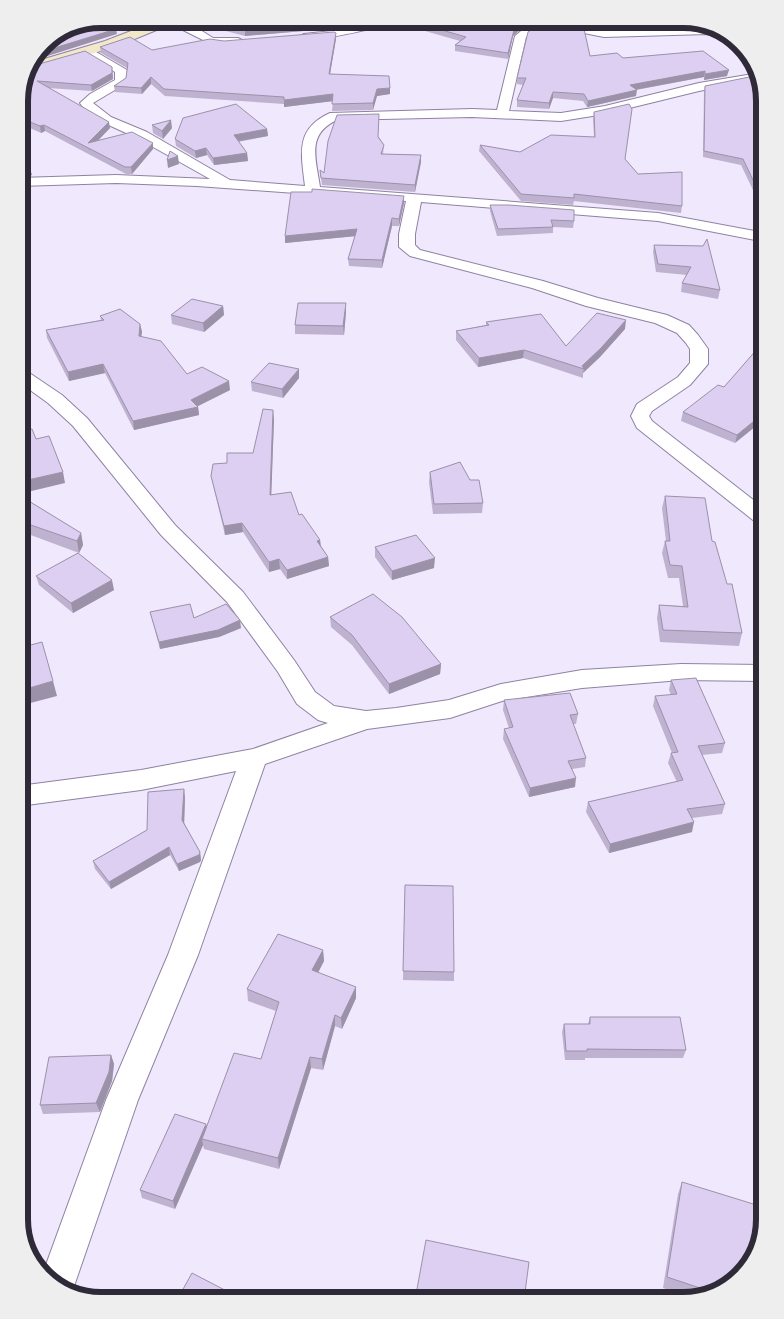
<svg xmlns="http://www.w3.org/2000/svg" width="784" height="1319" font-family="'Times New Roman',serif">
<style>
.lines{fill:none;stroke-linecap:round;stroke-linejoin:round}
.street-casing{stroke:#8f82a2;stroke-width:2}
.secondary-casing{stroke:#8f82a2;stroke-width:2}
.street{fill:#fff;fill-rule:evenodd}
.secondary{fill:#f1e7c9;fill-rule:evenodd}
.wall{fill:#beb2d0}
.shaded-wall{fill:#9b91a9}
.building{fill:#ddcff2;stroke:#9b91a9}
.rim{fill:none;stroke:#2f2a37;stroke-width:6}
</style>
<rect width="100%" height="100%" fill="#f0e8fd"/>
<g class="lines">
<defs>
<g id="street">
<path d="M166,19H177L194,26L213,38H238L244,41L238,44H211L167,22Z"/>
<path d="M384,19H403L402,21C386,25 308,46 298,37L304,34L332,31Z"/>
<path d="M526,19H546L604,31L708,28C716,28 726,29 732,36L708,34L604,37L543,25L526,37L509,111L561,113L605,106L699,83L759,73L760,79L699,91L605,114L561,121L472,117L337,120C306,134 316,159 320,187L658,213L765,233V242L658,221L421,202L415,234V245L420,250L543,281L598,298L667,315L689,325L698,335L708,349V364L690,385L652,411L649,416L652,421L765,509V525L758,524L637,428L631,416L637,404L678,377L690,363V349L686,343L677,333L655,323L586,306L532,288L410,256L399,247V234L406,201L197,186L116,183L19,186V178L116,175L210,179L137,138L102,122L82,106L80,103L90,94L115,80V72L83,53L81,51L83,49H91L127,70L125,84L93,103L111,117L147,132L230,180L305,186C301,153 295,129 330,113L472,109L497,110L515,36L532,22Z"/>
<path d="M19,369L25,370L62,395L87,418L175,525L243,592L294,660L315,692L334,706L366,711L396,708L449,700L501,684L582,670L681,664L765,665V681L681,680L582,688L502,701L450,718L367,729L265,764L198,955L138,1100L72,1292L55,1286L43,1273L106,1100L168,955L236,771L141,790L19,806V786L141,770L253,749L328,723L318,720L297,704L278,672L227,602L161,535L73,426L48,403L19,382Z"/>
</g>
<path id="secondary" d="M162,19H178L176,22L115,47L30,71L34,62L105,41Z"/>
</defs>
<use href="#street" class="street-casing"/>
<use href="#secondary" class="secondary-casing"/>
<use href="#street" class="street"/>
<use href="#secondary" class="secondary"/>
</g>
<g class="wall">
<path d="M180,19H300L315,30L245,36Z"/>
<path d="M419,19H529V22L513,36L508,59L455,51V45L460,41L411,27V21Z"/>
<path d="M555,19H581V24Z"/>
<path d="M336,39L330,74L390,94L377,96L373,110L332,111L333,101L284,107V104L165,96L151,84L142,94L115,92L114,86L126,78L127,68L101,53L100,47L152,50L224,41Z"/>
<path d="M590,56L727,76L704,80V77L636,90V96L587,107L583,101L553,98L549,109L517,107V100L523,85L517,84V78Z"/>
<path d="M32,66L112,67L113,79L92,91L48,88L110,128L97,141L153,149L132,174H126L45,131L41,133L21,124L20,169H30L32,175L19,178V95Z"/>
<path d="M705,86L765,100V215L741,165L703,157L704,92Z"/>
<path d="M594,112L625,159L638,174L682,206L681,213L574,201L573,205L521,201L479,151L480,145L520,152L594,137L593,119Z"/>
<path d="M152,125L172,128L163,139L153,133Z"/>
<path d="M267,129L268,136L238,142L247,153L248,161L214,165L207,155L196,158L176,146L175,139Z"/>
<path d="M379,137L384,145L383,154L421,155V162L415,192L322,185L320,170L324,173Z"/>
<path d="M19,181H28L29,188L22,220L19,221Z"/>
<path d="M404,196V203L399,226H392L382,268L349,266L348,259L355,236L285,243V236Z"/>
<path d="M490,205L574,221L573,228L553,227V233L497,236L490,211Z"/>
<path d="M654,245L703,246L720,290L718,299L681,292L682,283L687,275L656,272L653,252Z"/>
<path d="M223,306L224,315L204,332L172,324L171,315Z"/>
<path d="M346,312L344,335L295,334V325Z"/>
<path d="M100,316L140,324L142,332L141,337L187,374L230,390L198,406L199,415L134,430L105,373L69,381L47,338L46,330L101,320Z"/>
<path d="M486,322L566,346L625,329L600,357L583,373V378L523,358L478,367L456,340V331L486,325Z"/>
<path d="M765,340L735,443L681,421L683,412L724,387Z"/>
<path d="M299,369V378L283,398L252,391L251,382Z"/>
<path d="M274,419L271,495L299,515L320,540L321,546L328,557L329,566L287,579L280,569L269,572L243,532L225,535L213,485L211,476L227,463L253,453Z"/>
<path d="M430,472L470,480L483,503L482,513L433,514L429,482Z"/>
<path d="M19,495L81,533L83,545L79,553L28,534L19,538Z"/>
<path d="M665,496L712,541L742,633L739,646L660,642L657,618L659,605L683,606L679,578H668L662,553L665,541H666L662,508Z"/>
<path d="M375,547L434,568L392,580L375,557Z"/>
<path d="M36,576L114,590L73,613L39,585Z"/>
<path d="M150,612L194,618L241,628L219,637L160,649Z"/>
<path d="M330,617L441,664L440,674L389,694L352,645L331,627Z"/>
<path d="M671,680L725,743L722,753L702,755L725,804L722,814L692,818V832L609,853L586,812L588,802L677,782L668,763L671,753H672L653,706L655,696L671,695L669,690Z"/>
<path d="M504,700L578,714L576,724H573L586,758L585,767L572,769L575,787L529,797L503,739L504,729L509,728L503,710Z"/>
<path d="M185,797L184,823L200,852L201,860L200,862L179,871L170,855L111,889L95,869L93,861L147,830Z"/>
<path d="M405,885L454,972V981L403,980Z"/>
<path d="M323,950L324,961L318,973L356,998L342,1029L335,1026L323,1070L311,1068L279,1169L204,1149L203,1145L175,1209L142,1198L140,1190L207,1125L261,1059L276,1011L248,1001L247,989Z"/>
<path d="M590,1017L686,1050L683,1058H585V1060H565L562,1032L564,1024H588Z"/>
<path d="M111,1055L114,1064L112,1081L100,1112L43,1114L40,1105Z"/>
<path d="M682,1182L719,1292L693,1298L663,1288L678,1194Z"/>
</g>
<g class="shaded-wall">
<path d="M107,19H131L102,25L101,20Z"/>
<path d="M526,19H529V22L513,36L508,59V53L514,30Z"/>
<path d="M315,25V30L245,36V30Z"/>
<path d="M116,29L117,34L35,60L38,53Z"/>
<path d="M336,33V39L329,80V74Z"/>
<path d="M112,67L113,79L92,91L91,85Z"/>
<path d="M729,70L727,76L704,80L705,74Z"/>
<path d="M705,71L704,77L629,91L630,85Z"/>
<path d="M151,77V84L142,94L141,88Z"/>
<path d="M390,88V94L377,96L373,110V103L377,89Z"/>
<path d="M637,90L636,96L587,107L588,101Z"/>
<path d="M553,92V98L549,109V103Z"/>
<path d="M333,94L334,101L284,107V100Z"/>
<path d="M20,118L21,124L20,171L30,169L32,175L19,178Z"/>
<path d="M171,120L172,128L163,139L162,131Z"/>
<path d="M109,122L110,128L89,150L88,143Z"/>
<path d="M44,125L45,131L41,133L40,126Z"/>
<path d="M267,129L268,136L234,142V135Z"/>
<path d="M153,143V149L132,174L131,167Z"/>
<path d="M206,148L207,155L196,158L195,151Z"/>
<path d="M247,153L248,161L214,165L213,158Z"/>
<path d="M421,155V162L415,192V185Z"/>
<path d="M178,156L179,164L168,168L167,160Z"/>
<path d="M28,181L29,188L22,220L21,214Z"/>
<path d="M404,196V203L399,226V219Z"/>
<path d="M392,218V226L382,268V260Z"/>
<path d="M357,229V236L285,243V236Z"/>
<path d="M346,303V312L344,335L343,326Z"/>
<path d="M223,306L224,315L204,332L203,323Z"/>
<path d="M626,320L625,329L600,357L583,373L584,369L582,366Z"/>
<path d="M140,324L142,332L140,344L139,336Z"/>
<path d="M524,350L523,358L478,367L479,358Z"/>
<path d="M103,364L105,373L69,381L68,372Z"/>
<path d="M299,369V378L283,398L282,389Z"/>
<path d="M229,381L230,390L196,407H198L199,415L134,430L133,421L191,400Z"/>
<path d="M273,410L274,419L271,504L270,495Z"/>
<path d="M765,412V419L735,443L737,435Z"/>
<path d="M63,472L65,483L19,494V482Z"/>
<path d="M25,523L28,534L19,538V525Z"/>
<path d="M242,523L243,532L225,535L224,526Z"/>
<path d="M81,533L83,545L79,553L77,541Z"/>
<path d="M320,540L321,549L317,541Z"/>
<path d="M328,557L329,566L287,579V570Z"/>
<path d="M435,558L434,568L392,580V571Z"/>
<path d="M279,559L280,569L269,572V562Z"/>
<path d="M112,580L114,590L73,613L71,603Z"/>
<path d="M240,620L241,628L219,637L160,649L159,642Z"/>
<path d="M441,664L440,674L389,694V684Z"/>
<path d="M53,681L57,696L19,706V691Z"/>
<path d="M576,778L575,787L529,797L530,788Z"/>
<path d="M184,789L185,797L184,828L182,820Z"/>
<path d="M694,822L692,832L609,853L610,844Z"/>
<path d="M169,847L170,855L111,889L109,882Z"/>
<path d="M200,852L201,860L200,862L179,871L177,864Z"/>
<path d="M323,950L324,961L313,982L312,970Z"/>
<path d="M356,987V998L342,1029L341,1018Z"/>
<path d="M335,1015V1026L323,1070L322,1059Z"/>
<path d="M111,1055L114,1064L112,1081L100,1112L96,1103Z"/>
<path d="M310,1057L311,1068L279,1169L278,1158Z"/>
<path d="M206,1124L208,1132L202,1139L203,1145L175,1209L173,1201Z"/>
</g>
<g class="building">
<path d="M100,19H107L101,20L116,29L38,53L43,42Z"/>
<path d="M200,19H300L315,25L245,30Z"/>
<path d="M419,19H526L514,30L508,53L455,45L466,37L411,21Z"/>
<path d="M544,21L584,29L590,56L617,53L623,58L703,51L729,70L705,74V71L630,85L637,90L588,101L584,94L553,92L549,103L517,100L526,78H517L528,32Z"/>
<path d="M334,32L336,33L329,74L389,76L390,88L377,89L373,103L332,104L333,94L284,100V97L164,89L151,77L141,88L114,86L126,78L128,63L100,47L130,37L152,50L210,39L224,41Z"/>
<path d="M85,51L112,67V73L91,85L37,81L109,122L88,143L132,132L153,143L131,167H125L44,125L40,126L20,118L19,162V95L32,66Z"/>
<path d="M759,75L765,100V146H763L765,150V205L743,159L704,151L705,86Z"/>
<path d="M236,104L267,129L234,135L247,153L213,158L206,148L195,151L175,139L183,118Z"/>
<path d="M629,104L632,109L625,159L638,174L682,172V206L574,194V198L521,194L480,145L520,152L551,135L595,137L594,112Z"/>
<path d="M379,114L378,137L384,145L381,154L421,155L415,185L321,178L320,170L324,173L328,141L337,115Z"/>
<path d="M171,120L162,131L152,125Z"/>
<path d="M170,151L178,156L167,160Z"/>
<path d="M19,169H30L19,171Z"/>
<path d="M19,181H28L21,214H19Z"/>
<path d="M312,189L404,196L399,219L392,218L382,260L348,259L357,229L285,236L291,192H312Z"/>
<path d="M490,205H509L574,210V221L551,220L553,227L498,229Z"/>
<path d="M707,239L720,290L682,283L691,267L658,264L654,245L703,246Z"/>
<path d="M192,299L223,306L203,323L171,315Z"/>
<path d="M298,303H346L343,326L295,325Z"/>
<path d="M120,309L140,324L139,336L161,341L187,374L202,367L229,381L191,400L198,407L133,421L103,364L68,372L46,330L104,320L100,316Z"/>
<path d="M597,313L626,320L601,348L582,366L584,369L524,350L479,358L456,331L489,325L486,322L541,314L566,346Z"/>
<path d="M765,340V412L737,435L683,412L718,385L724,387Z"/>
<path d="M269,363L299,369L282,389L251,382Z"/>
<path d="M263,409L273,410L270,495L291,492L299,515L302,514L320,540L317,541L328,557L287,570L279,559L269,562L242,523L224,526L211,476L213,464L227,463V453H253Z"/>
<path d="M32,429L36,439L49,436L63,472L19,482V432Z"/>
<path d="M460,462L470,480H479L483,503L434,504L430,472Z"/>
<path d="M19,495L81,533L77,541L25,523L19,525Z"/>
<path d="M665,496L705,498L712,541L715,542L727,584H732L742,633L663,630L659,605L688,607L682,566L670,565L665,541H670Z"/>
<path d="M416,535L435,558L392,571L375,547Z"/>
<path d="M78,553L112,580L71,603L36,576Z"/>
<path d="M373,594L402,617L441,664L389,684L352,635L330,617Z"/>
<path d="M190,604L194,618L226,604L240,620L218,630L159,642L150,612Z"/>
<path d="M42,642L53,681L19,691V648Z"/>
<path d="M696,678L725,743L698,746L725,804L687,809L694,822L610,844L588,802L683,780L671,753L678,752L655,696L677,694L671,680Z"/>
<path d="M570,693L578,714L570,715L586,758L568,761L576,778L530,788L504,729L513,727L504,700Z"/>
<path d="M184,789L182,820L200,852L199,855L177,864L169,847L109,882L93,861L147,830L148,792Z"/>
<path d="M405,885L453,886L454,972L403,971Z"/>
<path d="M278,934L323,950L312,970L356,987L341,1018L335,1015L322,1059L310,1057L278,1158L202,1139L234,1053L261,1059L279,1002L247,989Z"/>
<path d="M590,1017H680L686,1050L587,1049V1051H566L564,1024H590Z"/>
<path d="M111,1055L109,1072L96,1103L40,1105L49,1057Z"/>
<path d="M175,1114L206,1124L173,1201L140,1190Z"/>
<path d="M682,1182L763,1207L760,1236L752,1264L719,1292L715,1293L667,1277Z"/>
<path d="M426,1240L529,1262L524,1300H415Z"/>
<path d="M192,1273L244,1300H177Z"/>
</g>
<path d="M0 0H784V1319H0ZM101 28H683A73 73 0 0 1 756 101V1219A73 73 0 0 1 683 1292H101A73 73 0 0 1 28 1219V101A73 73 0 0 1 101 28Z" fill="#eeeeef" fill-rule="evenodd"/>
<path class="rim" d="M101 28H683A73 73 0 0 1 756 101V1219A73 73 0 0 1 683 1292H101A73 73 0 0 1 28 1219V101A73 73 0 0 1 101 28Z"/>
</svg>
